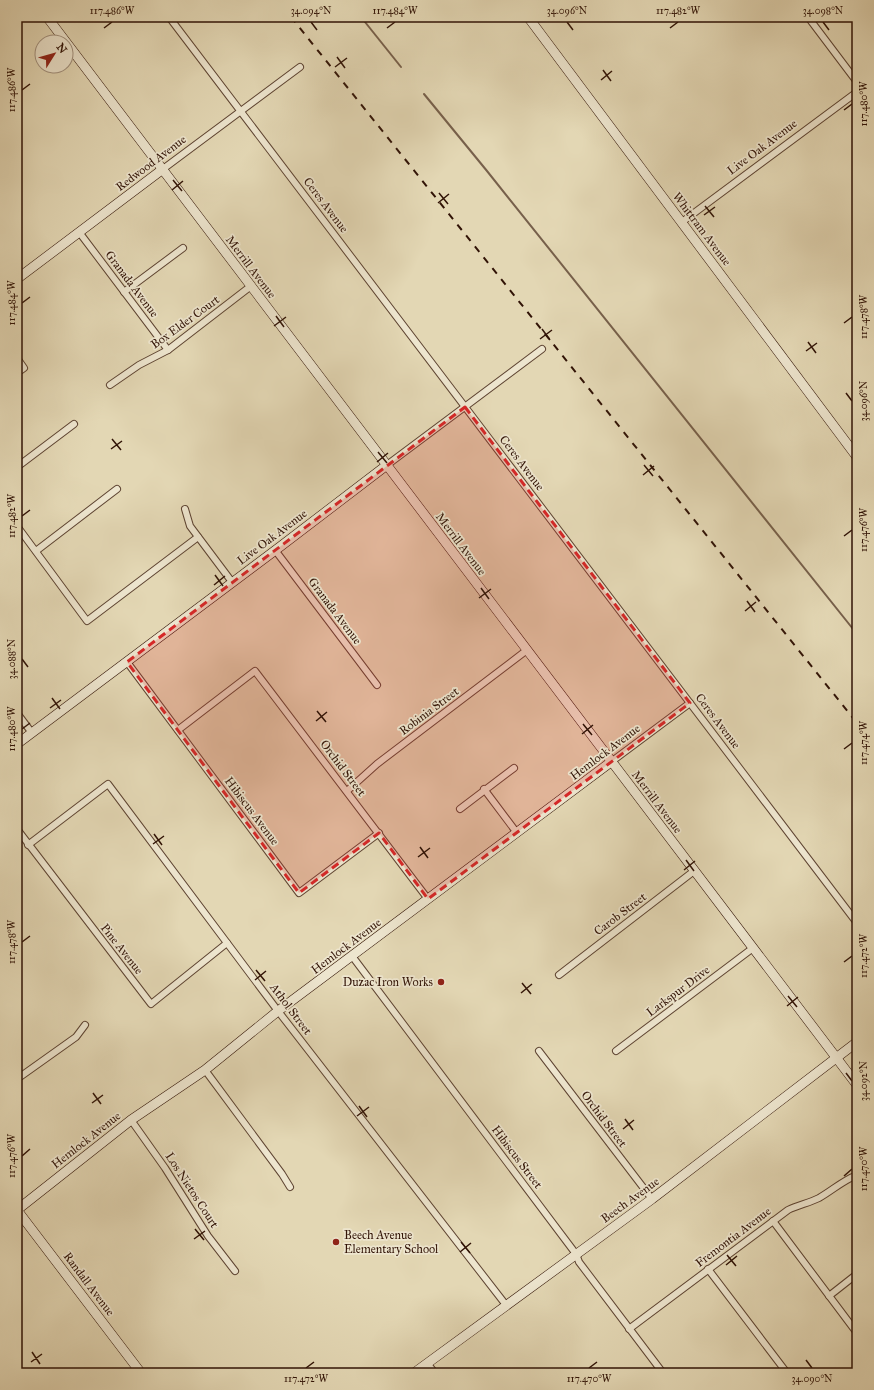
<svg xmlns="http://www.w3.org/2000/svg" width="874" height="1390" font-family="'IM FELL Great Primer',serif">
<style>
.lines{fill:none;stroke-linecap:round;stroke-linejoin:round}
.stream{stroke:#77604b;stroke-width:2}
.street-casing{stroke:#5e4432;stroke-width:8}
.secondary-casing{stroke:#311306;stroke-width:10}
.street{stroke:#ede5ce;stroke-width:6}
.secondary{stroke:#ede5ce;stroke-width:9}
.rail{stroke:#311306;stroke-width:2;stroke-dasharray:7 7;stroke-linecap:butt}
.marked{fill:#d62828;fill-opacity:0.2;stroke:#d62828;stroke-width:3;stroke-dasharray:8 5;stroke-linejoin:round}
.ticks{fill:none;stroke:#311306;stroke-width:1.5}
.poi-dot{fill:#8f2418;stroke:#ede5ce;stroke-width:1.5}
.labels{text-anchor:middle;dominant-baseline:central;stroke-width:3.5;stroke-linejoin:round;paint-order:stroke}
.street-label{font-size:12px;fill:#311306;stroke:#ede5ce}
.poi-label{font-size:12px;fill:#311306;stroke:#ede5ce;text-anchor:end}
.neatline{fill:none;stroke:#311306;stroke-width:1.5}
.ticks-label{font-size:10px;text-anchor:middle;fill:#311306}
</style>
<rect width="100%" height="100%" fill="#e3d7b4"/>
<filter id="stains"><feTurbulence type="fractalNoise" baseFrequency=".005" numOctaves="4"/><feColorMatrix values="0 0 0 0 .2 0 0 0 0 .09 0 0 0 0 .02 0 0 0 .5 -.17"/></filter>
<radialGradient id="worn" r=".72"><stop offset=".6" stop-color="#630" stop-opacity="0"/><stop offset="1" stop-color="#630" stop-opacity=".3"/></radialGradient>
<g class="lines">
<g class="stream">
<path d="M361,17L401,67"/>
<path d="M424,94L487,171L857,634"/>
</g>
<defs>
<g id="street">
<path d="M169,17L857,923"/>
<path d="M808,17L857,82"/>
<path d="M163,169L300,67"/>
<path d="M682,222L857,92"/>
<path d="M79,232L168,350"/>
<path d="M124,292L183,248"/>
<path d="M17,358L24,368L17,373"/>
<path d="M110,385L139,365L168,350L251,286"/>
<path d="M387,465L542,349"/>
<path d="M17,467L74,424"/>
<path d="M185,509L190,526L232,582"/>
<path d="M17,526L87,621L198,537"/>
<path d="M275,550L377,685"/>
<path d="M36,551L117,489"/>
<path d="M127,662L299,893L379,833"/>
<path d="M17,713L32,733"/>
<path d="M178,730L255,671L428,899"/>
<path d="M611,762L690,703"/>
<path d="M484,789L517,833"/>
<path d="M347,791L377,764L527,650"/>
<path d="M460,809L514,768"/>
<path d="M17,829L151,1004L227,943"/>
<path d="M28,845L108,784L278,1011L506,1305"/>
<path d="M352,956L576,1254L579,1262L663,1373"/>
<path d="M559,975L694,871"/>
<path d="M539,1051L652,1199"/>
<path d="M616,1051L753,948"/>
<path d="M205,1070L282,1174L290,1187"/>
<path d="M17,1079L76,1037L85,1025"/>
<path d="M131,1120L165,1168L208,1236L235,1271"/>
<path d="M773,1221L857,1333"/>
<path d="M708,1269L787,1373"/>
<path d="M829,1296L857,1274"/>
<path d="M629,1329L788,1210C798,1205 809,1203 819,1198C833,1190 842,1181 857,1175"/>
<path d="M427,1363L435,1373"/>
</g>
<g id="secondary">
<path d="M47,17L857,1085"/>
<path d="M528,17L857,457"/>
<path d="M17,279L163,169"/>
<path d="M17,744L281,546L387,465"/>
<path d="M17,1210L131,1120L205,1070L278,1011L611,762"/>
<path d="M17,1210L141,1373"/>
<path d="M414,1373L652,1199L857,1042"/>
</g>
</defs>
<use href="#street" class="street-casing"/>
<use href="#secondary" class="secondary-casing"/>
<use href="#street" class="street"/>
<use href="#secondary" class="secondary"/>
<path class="rail" d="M291,17L857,723"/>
</g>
<path class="marked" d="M465,407L690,703L428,899L379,833L299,893L127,662Z"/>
<path class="ticks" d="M311,22L317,30M567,22L573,30M823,22L829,30M104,28L112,22M387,28L395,22M670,28L678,22M337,57L345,68M335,67L347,58M603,70L611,81M601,80L612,71M22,90L30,84M844,110L852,104M173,180L182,191M172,190L183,181M439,193L448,204M438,203L449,194M705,206L714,217M704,215L715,207M22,303L30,297M276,316L284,327M844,323L852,317M274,326L286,317M542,329L550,340M540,339L552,330M808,342L816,353M806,351L817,343M846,393L852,401M112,439L121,450M111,449L122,441M378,452L387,463M377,462L388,453M644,465L653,476M643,475L654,466M22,516L30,510M844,536L852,530M215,575L223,586M214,585L225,576M481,588L489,599M479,598L491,589M747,601L755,612M745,611L756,602M22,659L28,667M52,698L60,709M50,708L61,700M317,711L326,722M316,721L327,712M583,724L592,735M22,729L30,723M582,734L593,725M844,749L852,743M154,834L162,845M153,844L164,836M420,847L428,858M418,857L430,848M686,860L694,871M684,870L695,861M22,942L30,936M844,962L852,956M256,970L265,981M255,980L266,971M522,983L531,994M521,993L532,984M788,996L797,1007M787,1006L798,997M846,1073L852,1081M93,1093L101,1104M92,1103L103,1095M359,1106L367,1117M357,1116L369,1107M625,1119L633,1130M623,1129L634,1120M22,1156L30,1149M844,1176L852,1169M195,1229L204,1240M194,1239L205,1231M461,1242L470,1253M460,1252L471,1243M727,1255L736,1266M726,1265L737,1256M32,1352L40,1364M806,1360L812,1368M31,1362L42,1354M306,1368L314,1362M589,1368L597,1362"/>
<g class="poi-dot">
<circle cx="441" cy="982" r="4"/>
<circle cx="336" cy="1242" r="4"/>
</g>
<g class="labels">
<g class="street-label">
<text transform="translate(762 147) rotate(-37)">Live Oak Avenue</text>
<text transform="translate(151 163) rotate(-37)">Redwood Avenue</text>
<text transform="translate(326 205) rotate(53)">Ceres Avenue</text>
<text transform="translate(702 229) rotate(53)">Whittram Avenue</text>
<text transform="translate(251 267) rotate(53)">Merrill Avenue</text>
<text transform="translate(132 284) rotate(53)">Granada Avenue</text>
<text transform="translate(185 322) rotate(-36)">Box Elder Court</text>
<text transform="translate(522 463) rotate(53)">Ceres Avenue</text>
<text transform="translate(272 537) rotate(-37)">Live Oak Avenue</text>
<text transform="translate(461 544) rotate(53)">Merrill Avenue</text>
<text transform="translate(335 611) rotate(53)">Granada Avenue</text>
<text transform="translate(429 711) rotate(-37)">Robinia Street</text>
<text transform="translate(718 721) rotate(53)">Ceres Avenue</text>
<text transform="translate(605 752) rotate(-37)">Hemlock Avenue</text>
<text transform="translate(343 768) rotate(53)">Orchid Street</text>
<text transform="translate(657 802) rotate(53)">Merrill Avenue</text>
<text transform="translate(252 811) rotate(53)">Hibiscus Avenue</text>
<text transform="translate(620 914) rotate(-37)">Carob Street</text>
<text transform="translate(346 946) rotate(-37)">Hemlock Avenue</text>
<text transform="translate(122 949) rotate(52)">Pine Avenue</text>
<text transform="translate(678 991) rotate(-37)">Larkspur Drive</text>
<text transform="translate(291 1009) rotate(53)">Athol Street</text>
<text transform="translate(604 1119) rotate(53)">Orchid Street</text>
<text transform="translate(86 1140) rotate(-38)">Hemlock Avenue</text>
<text transform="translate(517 1157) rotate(53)">Hibiscus Street</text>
<text transform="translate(192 1190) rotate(57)">Los Nietos Court</text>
<text transform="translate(630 1200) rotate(-36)">Beech Avenue</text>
<text transform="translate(733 1237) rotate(-37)">Fremontia Avenue</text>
<text transform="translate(89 1284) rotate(53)">Randall Avenue</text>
</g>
<g class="poi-label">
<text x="433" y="982">Duzac Iron Works</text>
<text x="344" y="1235" text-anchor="start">Beech Avenue<tspan x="344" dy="14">Elementary School</tspan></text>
</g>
</g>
<rect width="874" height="1390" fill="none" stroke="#e3d7b4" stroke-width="44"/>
<g transform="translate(54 54) rotate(53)"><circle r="19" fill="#ede5ce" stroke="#a2917e"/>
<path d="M0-3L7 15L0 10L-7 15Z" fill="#8f2418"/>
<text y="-6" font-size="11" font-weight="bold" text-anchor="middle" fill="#311306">N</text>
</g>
<rect x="22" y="22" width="830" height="1346" class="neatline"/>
<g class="ticks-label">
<text x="112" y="14">117.486°W</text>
<text x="311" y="14">34.094°N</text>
<text x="395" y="14">117.484°W</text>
<text x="567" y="14">34.096°N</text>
<text x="678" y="14">117.482°W</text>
<text x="823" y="14">34.098°N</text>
<text transform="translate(11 90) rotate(-90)" y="4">117.486°W</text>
<text transform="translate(863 104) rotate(-90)" y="4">117.480°W</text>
<text transform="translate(11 303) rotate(-90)" y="4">117.484°W</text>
<text transform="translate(863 317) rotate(-90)" y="4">117.478°W</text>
<text transform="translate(863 401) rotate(-90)" y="4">34.096°N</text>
<text transform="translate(11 516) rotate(-90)" y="4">117.482°W</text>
<text transform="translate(863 530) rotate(-90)" y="4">117.476°W</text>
<text transform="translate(11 659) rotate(-90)" y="4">34.088°N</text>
<text transform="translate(11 729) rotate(-90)" y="4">117.480°W</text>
<text transform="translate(863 743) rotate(-90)" y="4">117.474°W</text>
<text transform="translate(11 942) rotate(-90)" y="4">117.478°W</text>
<text transform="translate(863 956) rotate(-90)" y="4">117.472°W</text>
<text transform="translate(863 1081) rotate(-90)" y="4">34.092°N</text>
<text transform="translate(11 1156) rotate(-90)" y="4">117.476°W</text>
<text transform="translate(863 1169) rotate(-90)" y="4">117.470°W</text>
<text x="306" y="1382">117.472°W</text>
<text x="589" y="1382">117.470°W</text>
<text x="812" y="1382">34.090°N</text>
</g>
<rect width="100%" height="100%" filter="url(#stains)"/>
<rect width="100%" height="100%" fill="url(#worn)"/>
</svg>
